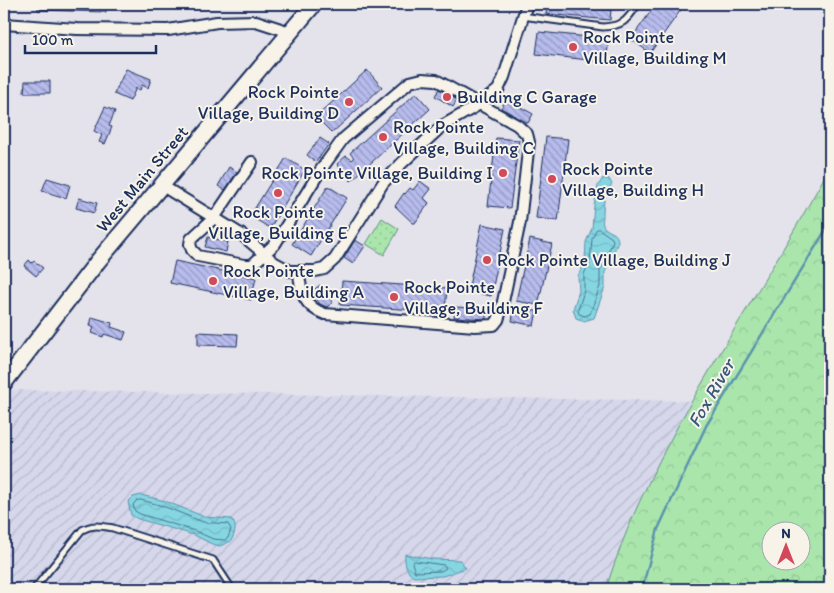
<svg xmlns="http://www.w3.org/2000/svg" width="834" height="593" font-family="Itim,sans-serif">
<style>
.industrial{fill:url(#industrial-furrows)}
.forest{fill:url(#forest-crowns);stroke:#628a85;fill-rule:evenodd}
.park{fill:url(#park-dots);stroke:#628a85}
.water{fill:url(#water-waves);stroke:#5b93ad}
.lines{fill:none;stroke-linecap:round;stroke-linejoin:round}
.shore{stroke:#467292;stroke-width:1}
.stream{stroke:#5b93ad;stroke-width:2.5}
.building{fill:url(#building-back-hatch);stroke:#1b2f5e}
.service-casing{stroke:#1b2f5e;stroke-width:9}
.minor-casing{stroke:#1b2f5e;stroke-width:14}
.secondary-casing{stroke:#1b2f5e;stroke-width:19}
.service{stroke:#f7f3e8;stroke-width:5}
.minor{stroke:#f7f3e8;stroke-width:10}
.secondary{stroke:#f7f3e8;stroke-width:15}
.poi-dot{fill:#d1495b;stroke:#f7f3e8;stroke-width:2}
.labels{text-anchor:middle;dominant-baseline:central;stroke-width:4;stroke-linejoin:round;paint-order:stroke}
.poi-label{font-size:18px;fill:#1b2f5e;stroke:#f7f3e8;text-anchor:start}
.street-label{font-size:18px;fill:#1b2f5e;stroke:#f7f3e8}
.water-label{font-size:19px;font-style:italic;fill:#36597f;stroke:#f7f3e8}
</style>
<defs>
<pattern id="industrial-furrows" width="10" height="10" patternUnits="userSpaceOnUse" patternTransform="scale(1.25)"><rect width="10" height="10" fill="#d6d7eb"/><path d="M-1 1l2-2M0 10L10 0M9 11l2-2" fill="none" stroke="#b7b9cc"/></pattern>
<pattern id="forest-crowns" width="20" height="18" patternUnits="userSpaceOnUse" patternTransform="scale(1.25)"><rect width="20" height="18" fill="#aae6ac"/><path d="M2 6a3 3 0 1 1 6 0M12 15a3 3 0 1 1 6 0" fill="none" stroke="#92c696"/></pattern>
<pattern id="park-dots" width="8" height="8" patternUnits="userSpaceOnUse" patternTransform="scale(1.25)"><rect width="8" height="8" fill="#aae6ac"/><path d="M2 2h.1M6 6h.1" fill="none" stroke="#92c696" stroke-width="1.8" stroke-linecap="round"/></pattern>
<pattern id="water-waves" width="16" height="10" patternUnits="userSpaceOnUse" patternTransform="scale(1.25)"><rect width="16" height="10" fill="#86d6e1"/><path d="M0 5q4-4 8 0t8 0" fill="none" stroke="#73b8c3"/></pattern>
<pattern id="building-back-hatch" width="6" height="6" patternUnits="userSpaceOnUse" patternTransform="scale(1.25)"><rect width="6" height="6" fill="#b7bced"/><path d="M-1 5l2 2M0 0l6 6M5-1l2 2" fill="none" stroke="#9499c3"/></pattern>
</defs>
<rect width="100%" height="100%" fill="#e4e2ea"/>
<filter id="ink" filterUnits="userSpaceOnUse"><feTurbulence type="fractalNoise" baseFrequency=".02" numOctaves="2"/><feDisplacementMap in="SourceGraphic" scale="10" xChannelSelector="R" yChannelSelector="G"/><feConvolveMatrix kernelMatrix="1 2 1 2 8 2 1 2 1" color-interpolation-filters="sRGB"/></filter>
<g filter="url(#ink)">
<path class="industrial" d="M10,390L692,401L644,489L616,556L606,589H4V398Z"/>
<path class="forest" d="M830,167V589H606C631,508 671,436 714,363C753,298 794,233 830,167ZM772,530H802V560H772Z"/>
<path class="park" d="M382,218L399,229L384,255L366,244Z"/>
<g class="water">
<path d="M606,177L609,179L612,184C604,196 603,202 603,216C603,220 601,224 605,228C610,233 618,232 618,242L605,272V287L594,318L584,321L576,318L573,309L579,291L578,276L585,261L586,242L592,228L594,206L598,186L603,178Z"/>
<path d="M141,495L165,501L205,517L231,519C238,526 235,533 231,541L220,546L212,544L194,535L138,519L131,515L128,502L133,497Z"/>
<path d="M405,554L432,559L460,560L466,568L443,576L414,577C407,574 404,562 405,554Z"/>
</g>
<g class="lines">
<g class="shore">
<path d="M599,229L612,238L613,241L600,270V286L590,314L585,316L579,314L578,310L584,291V274L590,262L592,239L596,230Z"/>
<path d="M141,500L163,506L203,522L228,524L231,529L228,538L225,540L213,539L195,531L140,514L135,511L133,505L136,501Z"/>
<path d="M415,561L444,565L446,568L441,571L415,572L412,563Z"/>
</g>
<path class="stream" d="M642,589L658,529L706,426L830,223"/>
</g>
<g class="building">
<path d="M38,4H106V12L38,10Z"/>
<path d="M547,4L611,10L610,20L546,14Z"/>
<path d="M656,4H685L650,53L631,39Z"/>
<path d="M539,32L609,39L606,62L536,54Z"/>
<path d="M126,69L151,79L148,88L142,85L140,90L136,88L130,101L114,94Z"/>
<path d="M367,70L382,87L332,133L316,117Z"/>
<path d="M25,81H50V93H24Z"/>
<path d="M439,89L457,100L453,107L435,96Z"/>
<path d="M416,93L430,109L351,181L337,164L346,156L352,160L354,158L350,153Z"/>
<path d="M506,99L533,114L528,123L501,108Z"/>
<path d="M105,107L115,111L109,126L112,127L105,144L99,142L102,135L94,131Z"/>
<path d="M546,137L568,139L558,221L536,218Z"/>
<path d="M320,138L329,144L316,162L307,155Z"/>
<path d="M496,138L519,140L510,208L488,206Z"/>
<path d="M286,158L305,170L270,228L250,216Z"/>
<path d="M229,167L237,172L225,190L218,186Z"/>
<path d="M47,178L70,185L66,198L42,191Z"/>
<path d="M420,181L431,189L424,198L429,203L415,223H413L395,206L404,193L405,194L410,188L413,190Z"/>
<path d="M328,186L347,198L311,256L292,244Z"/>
<path d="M79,198L97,203L94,213L76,208Z"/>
<path d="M482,224L505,229L491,296L468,291Z"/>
<path d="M208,237L228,242L226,252L205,247Z"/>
<path d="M530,239L552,244L538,305L516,301Z"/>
<path d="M355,240L365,246L353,264L344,258Z"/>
<path d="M29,260L32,263L34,261L43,268L36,276L24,266Z"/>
<path d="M175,261L256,278L251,300L170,283Z"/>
<path d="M342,281L447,288L445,312L340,305Z"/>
<path d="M320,285L333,302L327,307L320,304L311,292Z"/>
<path d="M455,307L486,309V319L454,317Z"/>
<path d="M514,310L537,311L534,326L512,321Z"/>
<path d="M92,317L112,323L111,327L126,332L123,340L104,334L103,337L92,333L94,327L90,326Z"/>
<path d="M198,332L238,334L237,346L198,345Z"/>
</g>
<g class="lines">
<defs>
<g id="service">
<path d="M522,16L603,27C624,26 627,20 638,4"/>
<path d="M34,589L82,530C93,524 101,526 113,528L213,560L232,589"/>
</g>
<g id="minor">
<path d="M4,24L77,29L168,30L217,22L256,21L290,32"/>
<path d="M252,162L214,218L191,239L190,244L192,250L198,256L244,265H252L275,244L320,171L343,139L410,82L422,79L436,80L517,125L527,134L529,142L520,222L501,311L498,320L494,325L475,326L325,314C304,307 300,292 299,271"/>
<path d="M161,185L242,235L275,263L290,271H315L324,269L335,259L383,183L402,163L442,126L480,104L498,90L504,77L527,4"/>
</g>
<path id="secondary" d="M4,383L98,261L314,4"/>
</defs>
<use href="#service" class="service-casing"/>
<use href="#minor" class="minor-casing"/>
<use href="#secondary" class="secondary-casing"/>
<use href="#service" class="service"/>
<use href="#minor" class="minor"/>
<use href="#secondary" class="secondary"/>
</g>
</g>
<g class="poi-dot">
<circle cx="573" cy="47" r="5"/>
<circle cx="447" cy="97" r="5"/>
<circle cx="349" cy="102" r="5"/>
<circle cx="383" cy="137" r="5"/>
<circle cx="503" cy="173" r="5"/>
<circle cx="552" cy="179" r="5"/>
<circle cx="278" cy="193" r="5"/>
<circle cx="487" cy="260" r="5"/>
<circle cx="213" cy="281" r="5"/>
<circle cx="394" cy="297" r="5"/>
</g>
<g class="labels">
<g class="poi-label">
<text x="583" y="37">Rock Pointe<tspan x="583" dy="21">Village, Building M</tspan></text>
<text x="339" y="92" text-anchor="end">Rock Pointe<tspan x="339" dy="21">Village, Building D</tspan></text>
<text x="457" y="97">Building C Garage</text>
<text x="393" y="127">Rock Pointe<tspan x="393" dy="21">Village, Building C</tspan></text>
<text x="562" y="169">Rock Pointe<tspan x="562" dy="21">Village, Building H</tspan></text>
<text x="493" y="173" text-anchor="end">Rock Pointe Village, Building I</text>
<text x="278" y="212" text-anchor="middle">Rock Pointe<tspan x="278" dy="21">Village, Building E</tspan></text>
<text x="497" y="260">Rock Pointe Village, Building J</text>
<text x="223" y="271">Rock Pointe<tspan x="223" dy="21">Village, Building A</tspan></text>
<text x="404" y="287">Rock Pointe<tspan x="404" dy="21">Village, Building F</tspan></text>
</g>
<g class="street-label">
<text transform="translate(142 179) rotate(-50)">West Main Street</text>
</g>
<g class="water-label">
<text transform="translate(711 393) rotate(-60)">Fox River</text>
</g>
</g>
<rect width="834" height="593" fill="none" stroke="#f7f3e8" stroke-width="20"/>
<rect x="10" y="10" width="814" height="573" fill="none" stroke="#1b2f5e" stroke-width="2" filter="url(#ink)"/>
<g transform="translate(786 546)"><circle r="24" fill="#f7f3e8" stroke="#9fa5b1"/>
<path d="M0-4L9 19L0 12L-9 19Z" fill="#d1495b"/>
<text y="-8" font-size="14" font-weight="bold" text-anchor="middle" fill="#1b2f5e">N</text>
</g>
<path d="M25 45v8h131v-8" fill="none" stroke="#1b2f5e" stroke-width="2.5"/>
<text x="32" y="45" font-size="15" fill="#1b2f5e" stroke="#f7f3e8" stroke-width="4" paint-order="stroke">100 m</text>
</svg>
